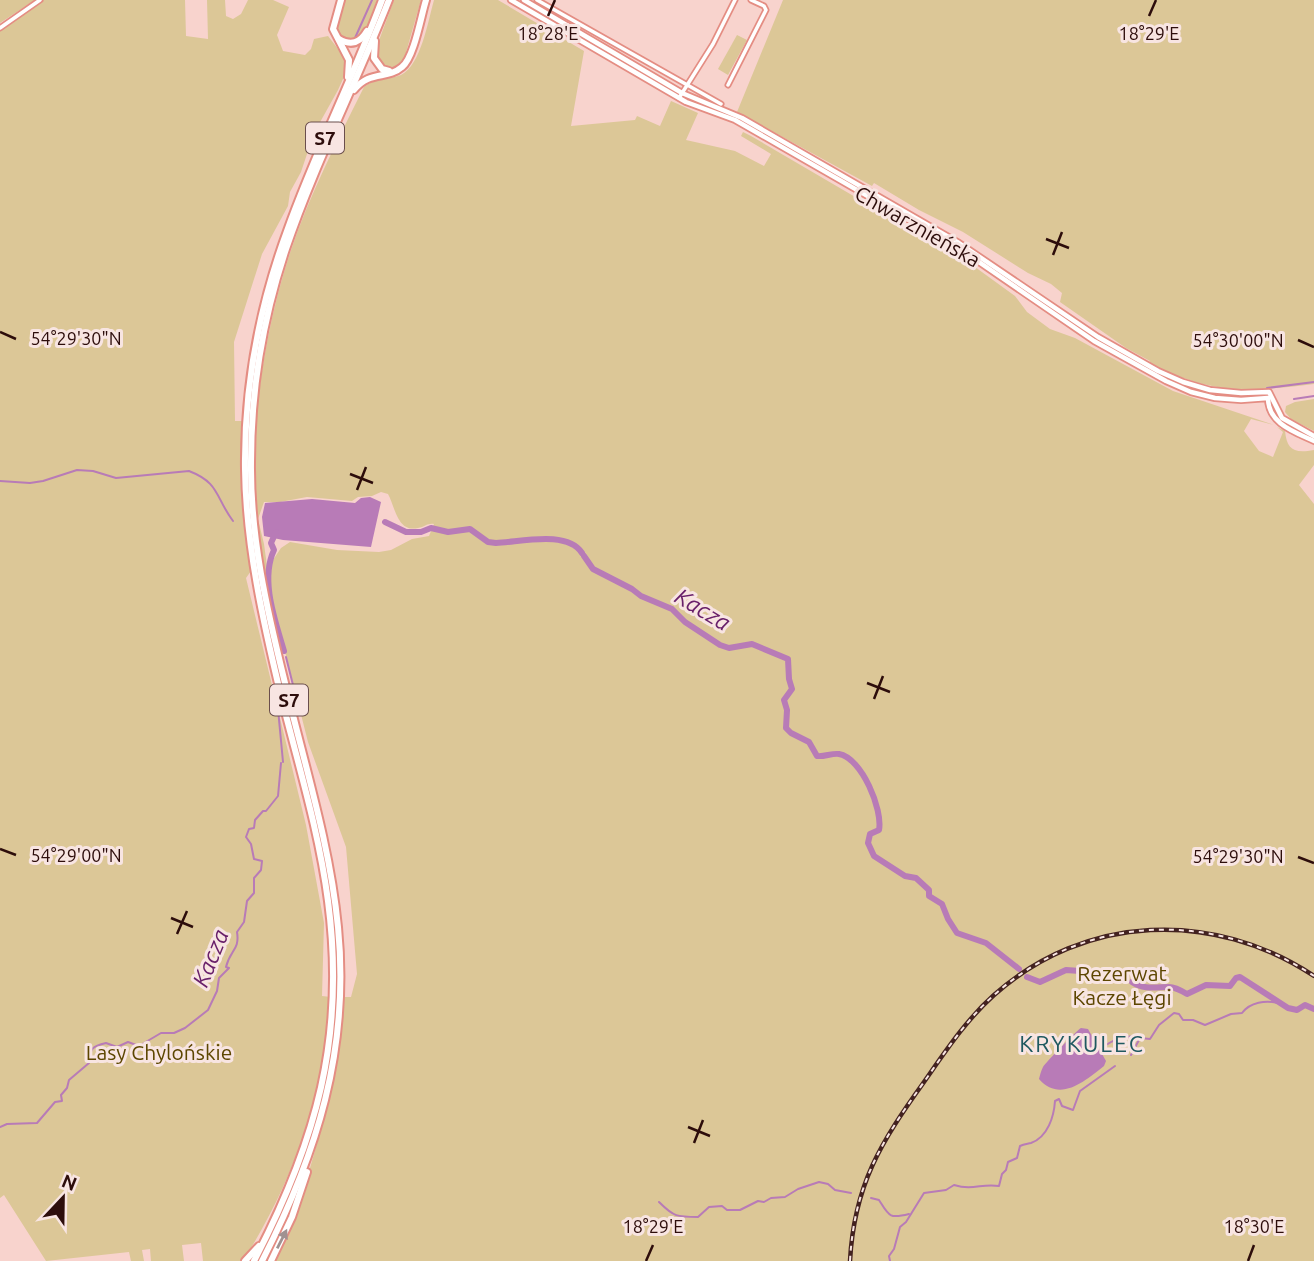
<svg xmlns="http://www.w3.org/2000/svg" width="1314" height="1261" font-family="Ubuntu,sans-serif">
<style>
.green{fill:#dcc797;fill-rule:evenodd}
.water{fill:#b87bb7}
.lines{fill:none;stroke-linecap:round;stroke-linejoin:round}
.stream{stroke:#b87bb7;stroke-width:2}
.river{stroke:#b87bb7;stroke-width:6}
.minor-casing{stroke:#e48d83;stroke-width:7}
.major-casing{stroke:#e48d83;stroke-width:8}
.highway-casing{stroke:#e48d83;stroke-width:10}
.minor{stroke:#fff;stroke-width:3.5}
.major{stroke:#fff;stroke-width:4.5}
.highway{stroke:#fff;stroke-width:6}
.rail-casing{stroke:#432220;stroke-width:4.5}
.rail{stroke:#f8e5e2;stroke-width:2;stroke-dasharray:5;stroke-linecap:butt}
.oneway{fill:#a09291}
.ticks{fill:none;stroke:#2d0d0b;stroke-width:2.5}
.labels{text-anchor:middle;dominant-baseline:central;stroke-width:6;stroke-linejoin:round;paint-order:stroke}
.shield{fill:#f8e5e2;stroke:#6a4e4c;stroke-width:2}
.shield-label{font-size:19px;font-weight:bold;fill:#2d0d0b}
.street-label{font-size:21px;fill:#2d0d0b;stroke:#f8e5e2}
.park-label{font-size:21px;fill:#5d4600;stroke:#f8e5e2}
.water-label{font-size:23px;font-style:italic;fill:#69206a;stroke:#f8e5e2}
.neighbourhood-label{font-size:23px;letter-spacing:2px;fill:#1f5960;stroke:#f8e5e2}
.ticks-label{font-size:18px;text-anchor:middle;fill:#2d0d0b;stroke:#f8e5e2;stroke-width:6;stroke-linejoin:round;paint-order:stroke}
</style>
<rect width="100%" height="100%" fill="#f8d3cd"/>
<g class="green">
<path d="M0,0H35L0,23Z"/>
<path d="M41,0H185L186,36L208,39L207,0H225L226,16L233,19L241,14L248,0H273L289,7L277,35L283,51L305,55L311,49L314,39L328,36L342,54L347,70L338,90L314,133L301,172L290,192L288,206L262,254L234,342L235,421H256C261,365 272,308 290,253C309,196 337,141 364,87C375,78 389,80 401,75C421,65 428,21 434,0H498L584,51L571,126L635,120L637,116L660,126L671,101L698,113L686,140L735,151L764,166L771,154L741,136L743,132L751,136L975,267L1015,296L1027,312L1050,329L1075,338L1173,391L1274,425L1251,419L1244,431L1259,451L1273,457L1283,432L1277,427L1285,431C1287,449 1293,454 1314,450V465L1299,485L1314,504V1261H274C290,1228 302,1196 312,1161C328,1107 342,1054 342,997H351L357,974L346,847L308,742L261,557L246,578L306,825L324,923L322,996L331,997C321,1098 297,1175 243,1261H203L201,1243L182,1245L184,1261H151L150,1249L142,1250L144,1261H131L129,1252L46,1261L4,1195L0,1198V31ZM381,492L388,494C395,506 397,533 418,528C425,527 427,523 434,524L429,536L412,539L391,550L379,552L337,550L290,542L281,548L269,566H267L264,544L258,519L264,502H280L307,497L352,501L358,497L372,496Z"/>
<path d="M345,0H377L366,30L355,41L341,39L336,28Z"/>
<path d="M394,0H421L405,56L401,64L391,68L381,63L377,52L378,43Z"/>
<path d="M783,0H1314V384C1247,392 1212,395 1149,363L1150,361L1126,348L1060,302L1062,293L1051,284L1028,273L963,232L919,210L874,183L872,186L737,112Z"/>
<path d="M737,35L747,40L728,75L718,69Z"/>
<path d="M1314,399V431L1291,419L1285,412L1286,406L1295,402Z"/>
</g>
<g class="water">
<path d="M370,497L381,502L371,547L283,540L264,536L262,517L265,503L312,499L355,503L361,498Z"/>
<path d="M1081,1028L1088,1029L1106,1061L1104,1066C1085,1081 1060,1103 1039,1079C1040,1075 1041,1071 1043,1067C1047,1061 1076,1031 1081,1028Z"/>
</g>
<g class="lines">
<g class="stream">
<path d="M355,38L372,0"/>
<path d="M1267,388L1314,382"/>
<path d="M1294,399L1314,396"/>
<path d="M0,481L30,483L43,481L77,470L93,471L116,478L189,471C220,483 215,497 233,521"/>
<path d="M286,657L293,685L292,696"/>
<path d="M278,709L283,762"/>
<path d="M1106,1045C1117,1038 1126,1035 1139,1037"/>
<path d="M1131,1055L1140,1038L1150,1039L1159,1025L1174,1013L1179,1014L1183,1020H1193L1205,1025L1231,1014L1242,1013C1250,1002 1266,1000 1278,1003"/>
<path d="M0,1127L7,1124L37,1123L55,1102L62,1101L61,1095L67,1088L69,1080L89,1063C91,1050 89,1047 106,1043L117,1047L128,1042L139,1046L161,1033H174L185,1028L208,1010L217,991L219,978L229,968L226,967C230,950 240,950 237,932L244,922L247,901L254,893V878L261,870L262,861L254,859L251,844L246,837L249,829L254,828L255,820L263,811H266L278,796L281,763"/>
<path d="M871,1198L879,1200C889,1216 889,1219 909,1214"/>
<path d="M659,1202C674,1217 677,1217 698,1217L709,1207L722,1206L727,1210H740L758,1201L764,1202L771,1198L785,1197L798,1189L819,1182L828,1184L835,1190L851,1193"/>
<path d="M890,1261L889,1256L894,1249L900,1227L906,1222L924,1193L946,1190L954,1185C974,1191 981,1183 999,1186L1002,1174L1006,1170L1008,1162L1017,1158L1020,1146C1024,1144 1027,1144 1031,1143C1048,1137 1054,1116 1055,1101L1059,1099L1062,1106L1073,1110L1080,1091L1115,1066"/>
</g>
<g class="river">
<path d="M385,522L406,532H421L431,528L448,532L470,529L488,542L496,543C521,542 567,530 582,553"/>
<path d="M276,532L271,543L274,550C260,580 275,620 284,651"/>
<path d="M584,556L593,569L632,589L641,596L672,609L685,622L720,645L729,648L752,644L788,659L789,679L792,689L784,700L787,710L786,728L791,733L809,742L817,756C824,757 832,753 839,754C862,758 883,810 879,830L870,834L868,843L874,856L905,876L916,878L929,890V896L942,904L948,919L957,933L986,943L1019,969"/>
<path d="M1027,977L1040,982L1066,970L1123,974"/>
<path d="M1132,982C1144,990 1156,987 1169,987C1175,987 1182,991 1187,994L1206,985L1230,986L1236,978L1240,977L1288,1008L1297,1010L1305,1005L1314,1009"/>
</g>
<defs>
<g id="minor">
<path d="M537,0L721,104"/>
<path d="M0,28L40,0"/>
<path d="M728,85L766,10L764,6L751,0"/>
<path d="M679,98L713,44L735,0"/>
</g>
<g id="major">
<path d="M511,0L686,102L735,120L960,249L1094,341L1166,381L1191,392L1215,398L1241,400L1268,398C1268,424 1295,432 1314,441"/>
<path d="M524,0L682,93L742,118L959,243L1098,337L1158,371L1183,382L1210,390L1241,393L1269,392L1282,418L1314,436"/>
</g>
<g id="highway">
<path d="M341,0L333,29L349,60L348,77"/>
<path d="M339,39C351,46 360,43 367,31"/>
<path d="M375,41L374,58L382,69L389,71"/>
<path d="M354,90C370,70 387,80 402,67C414,58 421,16 426,0"/>
<path d="M245,1261L259,1246"/>
<path d="M254,1261C316,1142 346,1037 328,901C319,832 298,764 281,696C263,621 246,546 245,469C244,388 259,307 287,231C315,152 353,78 382,0"/>
<path d="M262,1261C317,1154 350,1049 338,927C330,844 304,763 285,683C267,610 250,537 251,462C251,390 263,318 286,249C315,164 356,84 389,0"/>
<path d="M271,1261L292,1217L307,1172"/>
</g>
</defs>
<use href="#minor" class="minor-casing"/>
<use href="#major" class="major-casing"/>
<use href="#highway" class="highway-casing"/>
<use href="#minor" class="minor"/>
<use href="#major" class="major"/>
<use href="#highway" class="highway"/>
<defs>
<path id="rail" d="M850,1261C854,1185 881,1142 924,1082C945,1052 966,1020 994,995C1085,914 1213,909 1314,976"/>
</defs>
<use href="#rail" class="rail-casing"/>
<use href="#rail" class="rail"/>
</g>
<defs><path id="oneway-solid" d="M-6-.8H1V-3.2L6.5 0L1 3.2V.8H-6Z" transform="scale(1.75)"/></defs>
<use class="oneway" href="#oneway-solid" transform="translate(282 1239) rotate(-63)"/>
<path class="ticks" d="M548,16L555,0M1149,16L1156,0M1046,239L1069,248M1053,255L1062,232M0,332L16,339M1298,340L1314,347M350,474L373,483M357,490L366,467M867,683L890,692M874,699L883,676M0,849L16,855M1298,857L1314,863M171,918L193,927M177,934L187,911M688,1127L710,1136M694,1143L703,1120M646,1261L653,1245M1248,1261L1254,1245"/>
<g class="labels">
<g class="shield">
<rect x="306" y="122.5" width="38" height="31" rx="5"/>
<rect x="270" y="684.5" width="38" height="31" rx="5"/>
</g>
<g class="shield-label">
<text x="325" y="138">S7</text>
<text x="289" y="700">S7</text>
</g>
<g class="street-label">
<text transform="translate(918 226) rotate(30)">Chwarznieńska</text>
</g>
<g class="park-label">
<text x="1122" y="973">Rezerwat<tspan x="1122" dy="24">Kacze Łęgi</tspan></text>
<text x="159" y="1052">Lasy Chylońskie</text>
</g>
<g class="water-label">
<text transform="translate(703 609) rotate(31)">Kacza</text>
<text transform="translate(210 958) rotate(-68)">Kacza</text>
</g>
<g class="neighbourhood-label">
<text x="1082" y="1043">KRYKULEC</text>
</g>
</g>
<g class="ticks-label">
<text x="548" y="40">18°28'E</text>
<text x="1149" y="40">18°29'E</text>
<text x="76" y="345">54°29'30"N</text>
<text x="1238" y="347">54°30'00"N</text>
<text x="76" y="862">54°29'00"N</text>
<text x="1238" y="863">54°29'30"N</text>
<text x="653" y="1233">18°29'E</text>
<text x="1254" y="1233">18°30'E</text>
</g>
<g transform="translate(63 1198) rotate(22)" stroke="#f8e5e2" stroke-width="5" paint-order="stroke">
<path d="M0-5L12 26L0 18L-12 26Z" fill="#2d0d0b"/>
<text y="-10" font-size="19" font-weight="bold" text-anchor="middle" fill="#2d0d0b">N</text>
</g>
</svg>
